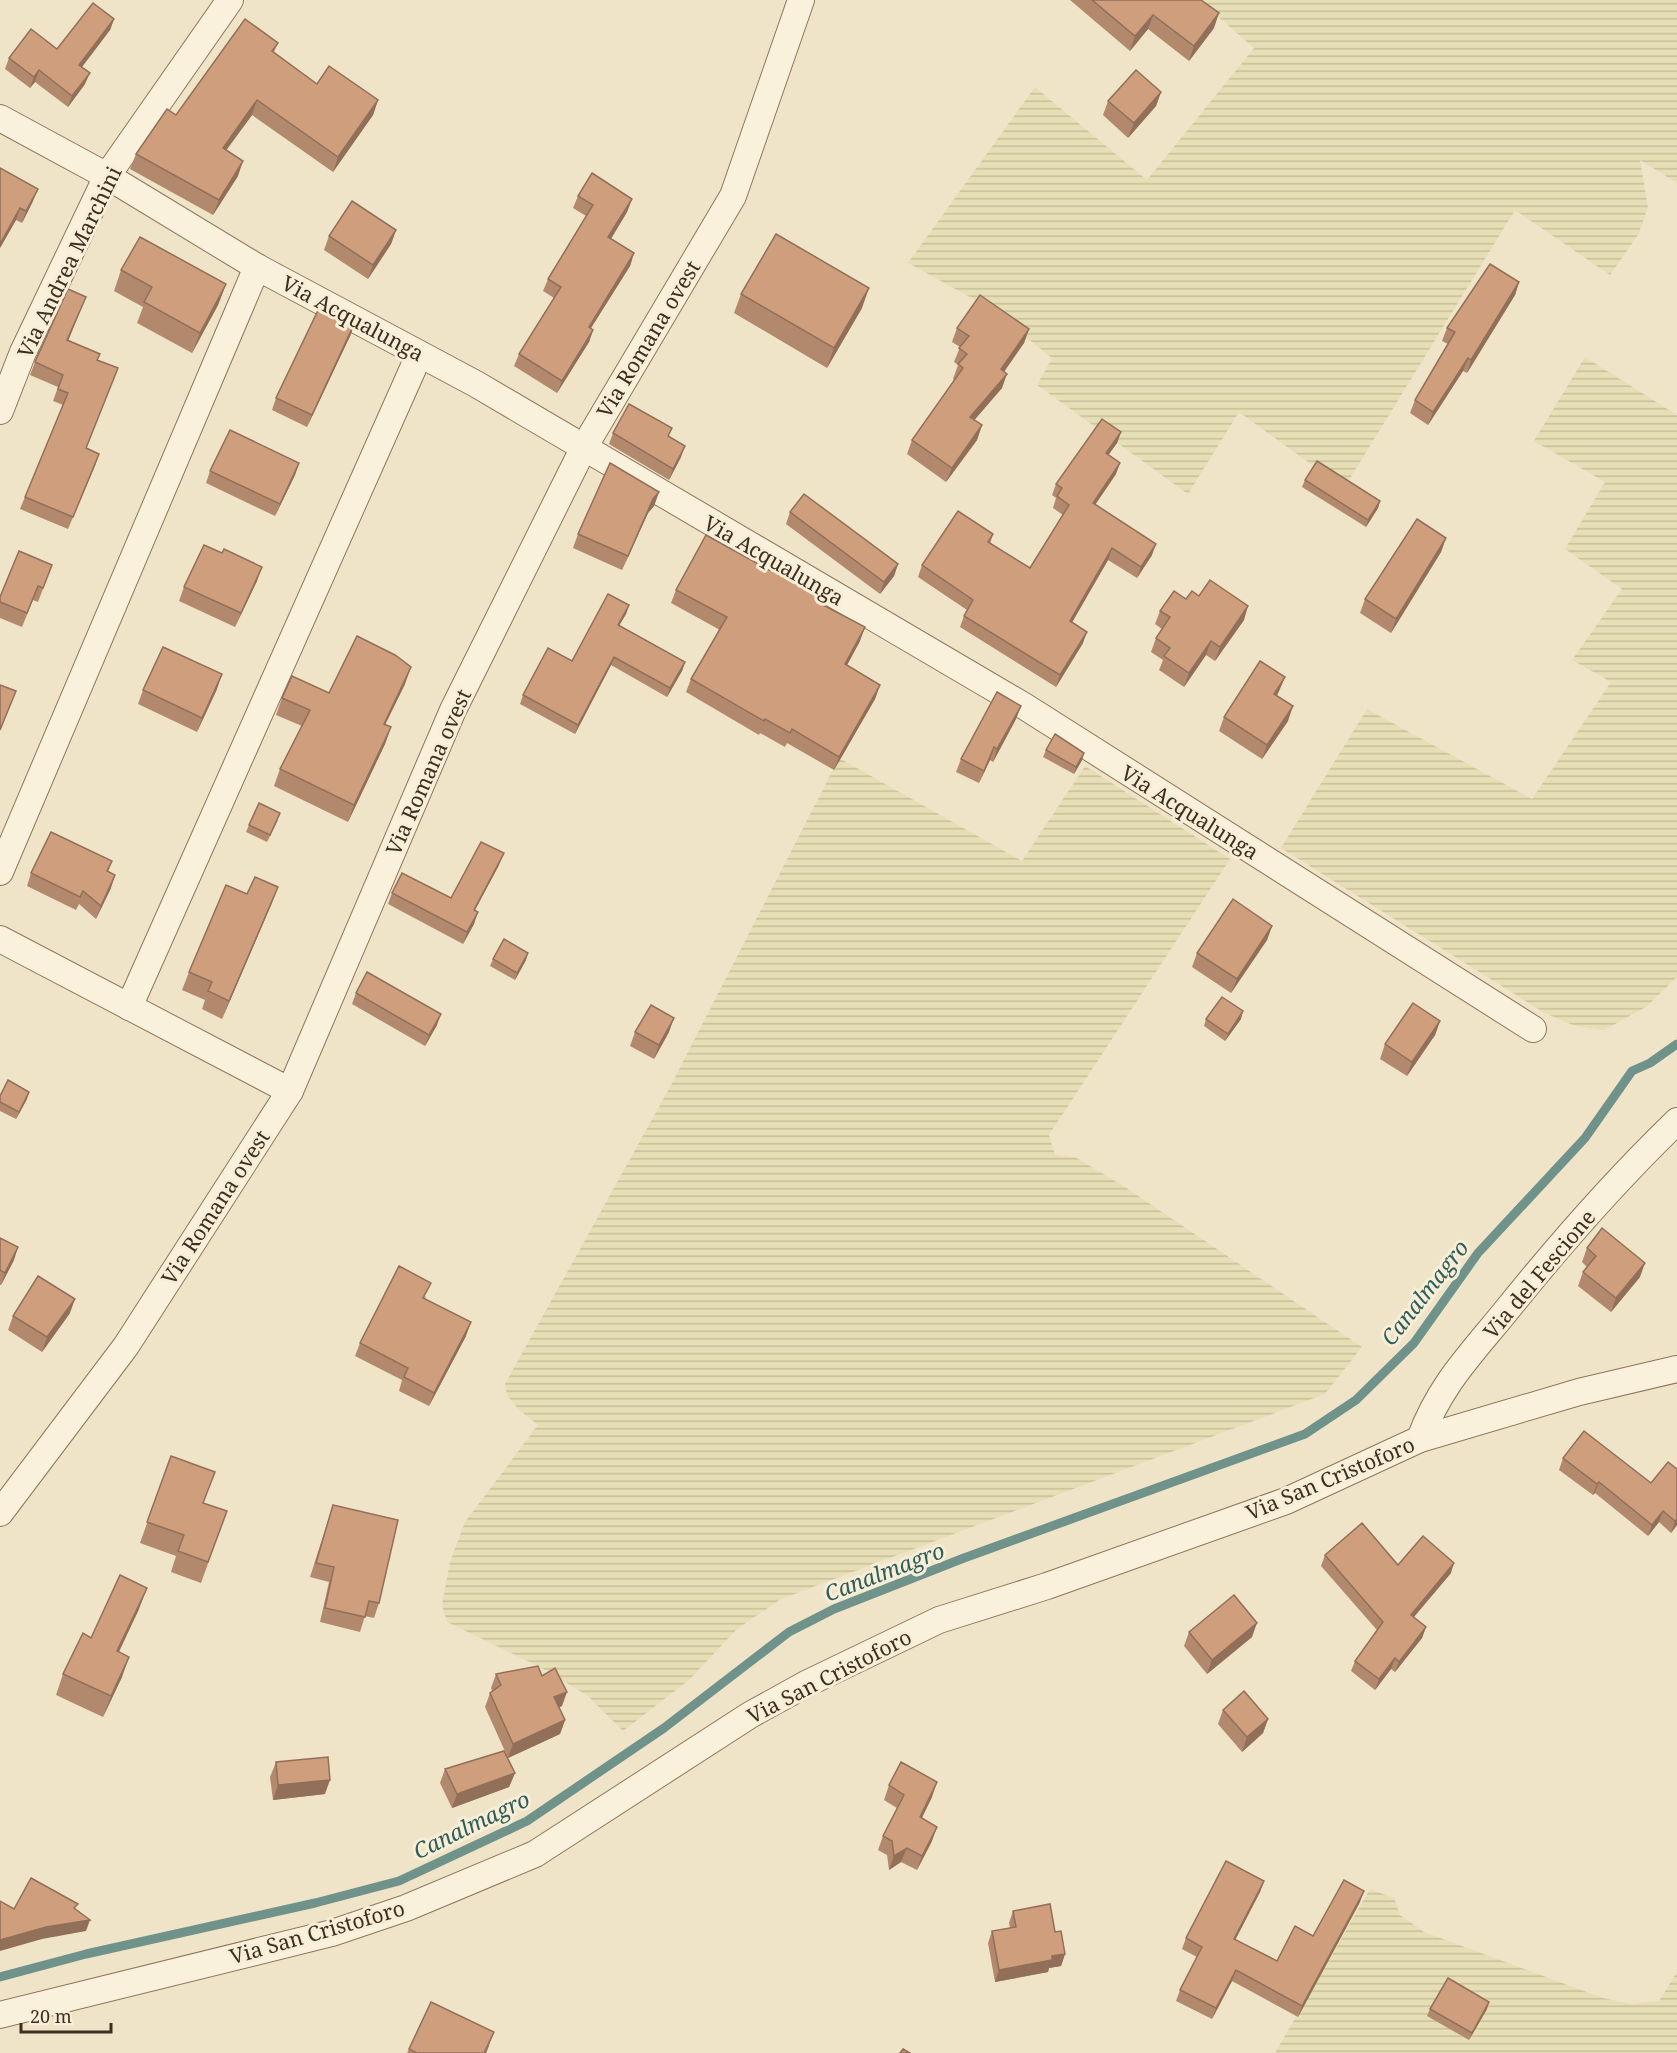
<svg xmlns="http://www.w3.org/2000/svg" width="1677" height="2053" font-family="'Noto Serif',serif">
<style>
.farmland{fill:url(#farmland-rules)}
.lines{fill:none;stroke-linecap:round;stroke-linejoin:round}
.stream{stroke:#6f938a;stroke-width:9}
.minor-casing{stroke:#8d765c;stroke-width:28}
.minor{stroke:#faf1dc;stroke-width:26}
.wall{fill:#b2896c}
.shaded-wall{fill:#916f58}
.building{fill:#cf9f7d;stroke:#916f58;stroke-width:1.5}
.labels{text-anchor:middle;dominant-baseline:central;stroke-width:6;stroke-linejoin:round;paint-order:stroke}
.street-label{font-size:21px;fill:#3d2e20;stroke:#f7eed8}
.water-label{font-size:22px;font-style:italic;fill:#2f5d5a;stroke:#f7eed8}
</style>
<defs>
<pattern id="farmland-rules" width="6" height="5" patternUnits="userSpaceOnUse" patternTransform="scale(1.5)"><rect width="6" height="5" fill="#e6deb5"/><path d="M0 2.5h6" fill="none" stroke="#c6bf9b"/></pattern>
</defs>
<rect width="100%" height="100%" fill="#f0e4c8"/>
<g class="farmland">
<path d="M1199,0H1677V183L1640,160L1648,207L1638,235L1610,275L1515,210L1344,488L1239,412L1188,494L1037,385L1052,358L988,307L908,263L1035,87L1147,180L1254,48Z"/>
<path d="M1585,357L1677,415V977L1646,1007L1604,1030L1575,1026L1545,1013L1281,848L1367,709L1532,799L1611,682L1572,660L1622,589L1565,549L1605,482L1534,441Z"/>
<path d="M839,758L1022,861L1085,766L1230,859L1049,1135L1055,1155L1075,1157L1125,1187L1362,1347L1325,1394L781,1599L737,1629L689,1680L623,1731L588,1696L540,1667L447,1622L442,1605L450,1562L465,1522L538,1425L518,1409L507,1395L505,1384L670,1087Z"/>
<path d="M1370,1889L1394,1898L1400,1915L1424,1932L1603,1998L1631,2004L1659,2001L1677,1972V2053H1275Z"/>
</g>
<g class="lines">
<path class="stream" d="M0,1977L86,1954L315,1903L399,1881L527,1821L664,1728L789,1632L834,1609L964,1558L1305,1434L1356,1400L1414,1343L1478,1253L1585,1138L1632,1071L1650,1063L1677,1044"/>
<defs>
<g id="minor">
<path d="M0,118L107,176L257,267L476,384L1024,706L1533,1029"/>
<path d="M0,411L23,352L107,176L230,0"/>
<path d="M0,872L257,267"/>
<path d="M0,939L290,1091"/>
<path d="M129,1007L419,355"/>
<path d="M1420,1439C1439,1386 1471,1354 1506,1311C1559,1245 1616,1180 1677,1121"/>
<path d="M0,1513L126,1346L290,1091L453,710L583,449L733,196L801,0"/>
<path d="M0,2015L332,1933L406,1908L535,1854L750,1715L808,1683L939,1620L1047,1586L1286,1501L1420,1439L1579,1392L1677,1369"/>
</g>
</defs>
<use href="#minor" class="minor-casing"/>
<use href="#minor" class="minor"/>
</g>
<g class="wall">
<path d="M1070,0H1201L1214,28L1189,61L1148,29L1130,51Z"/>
<path d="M114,19L110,30L82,67L85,84L68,107L35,82L30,88L5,69L9,58L57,49Z"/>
<path d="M278,43L274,52L317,84L378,100L373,115L333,172L252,115L226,150L238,176L213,215L130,169L136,154L176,115Z"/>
<path d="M1161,92L1156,106L1128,138L1103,115L1108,101Z"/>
<path d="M0,168L33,201L22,223L16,220L0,248Z"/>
<path d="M578,196L632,199L627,212L611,239L634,253L630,266L591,328L593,330L589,342L557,393L514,366L519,354L554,298L543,291L548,279L586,216L573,208Z"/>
<path d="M396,230L391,244L368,279L324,250L329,236Z"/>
<path d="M121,270L226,284L218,305L192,353L137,323L143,307L114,291Z"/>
<path d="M1519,282L1515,295L1467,373L1463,371L1428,425L1410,413L1415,400L1448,344L1442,341L1447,328Z"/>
<path d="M741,294L862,308L827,368L734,313Z"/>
<path d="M81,309L68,341L97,360L118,368L86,449L99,454L68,529L20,509L63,405L53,401L58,387L30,375L35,362Z"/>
<path d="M355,322L351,334L307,427L272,410L276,398Z"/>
<path d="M957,328L1029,329L1024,343L1004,372L1002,388L974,420L982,425L977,440L946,482L907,454L912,440L954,380L953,379L958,365L954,362L960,347L952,342Z"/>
<path d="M1121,432L1117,443L1108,455L1116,474L1095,505L1152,555L1137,578L1108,560L1072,622L1083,643L1056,687L960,627L964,616L967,610L918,577L922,565L993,534L990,544L1030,568L1063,515L1053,508L1056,498L1052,495L1056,484Z"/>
<path d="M613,433L669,437L681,457L669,480L609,444Z"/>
<path d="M299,463L295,475L275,516L206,483L210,471Z"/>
<path d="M1305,480L1380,501L1378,508L1366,527L1302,487Z"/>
<path d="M659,492L654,506L648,513L622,570L573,548L578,534Z"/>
<path d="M790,512L898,564L894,576L880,594L786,524Z"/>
<path d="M1446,538L1441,552L1391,633L1360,613L1365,599Z"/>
<path d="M52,565L38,602L33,600L22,627L0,618V597Z"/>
<path d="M771,571L827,594L823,605L860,641L847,665L880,685L875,699L834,770L787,743L785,747L760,733L759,735L686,692L691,679L720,630L671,603L676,590Z"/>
<path d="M257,581L235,627L179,601L184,587Z"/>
<path d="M1199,596L1244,620L1215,661L1206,655L1184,687L1159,670L1163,660L1151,652L1156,638L1162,629L1155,624L1160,611L1186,599Z"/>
<path d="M629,605L626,614L619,625L685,662L682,671L667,697L611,665L575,734L520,704L523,695L572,661Z"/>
<path d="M1285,677L1279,691L1277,696L1288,721L1262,759L1219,731L1224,717Z"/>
<path d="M405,684L385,725L391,727L385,744L348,822L274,786L280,769L302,726L276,715L282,698Z"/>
<path d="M217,689L197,732L138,704L143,690Z"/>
<path d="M1021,706L1016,719L993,762L990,760L979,783L956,772L961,759Z"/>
<path d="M1046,750L1084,753L1082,760L1074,774L1043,757Z"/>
<path d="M278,820L267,842L246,832L249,825Z"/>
<path d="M112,861L108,872L111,888L96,919L79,904L76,910L27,886L31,873Z"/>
<path d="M499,865L475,910L474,924L463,944L388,904L392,893L451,898Z"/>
<path d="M278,887L271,905L222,1019L202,1009L205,1000L182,990L189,972L247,894Z"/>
<path d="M1272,926L1267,940L1231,993L1192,967L1197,953Z"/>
<path d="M493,959L526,960L515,980L490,966Z"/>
<path d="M356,993L437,1025L425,1046L352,1004Z"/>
<path d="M1206,1019H1241L1225,1041L1204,1026Z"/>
<path d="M1440,1021L1435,1035L1407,1076L1380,1059L1385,1044Z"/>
<path d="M635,1032H669L654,1059L630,1046Z"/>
<path d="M0,1096L27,1099L16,1119L0,1111Z"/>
<path d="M0,1238L14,1260L1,1285H0Z"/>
<path d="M1587,1248L1640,1277L1611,1312L1578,1286L1583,1272L1587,1267L1582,1262Z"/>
<path d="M426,1296L425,1299L466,1336L429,1406L399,1391L402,1380L355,1356L360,1343Z"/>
<path d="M70,1313L42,1352L8,1330L13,1316Z"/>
<path d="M171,1456L203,1503L227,1511L201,1583L171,1572L176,1556L140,1543Z"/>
<path d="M1563,1458L1651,1483L1677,1469V1525L1671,1533L1659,1522L1648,1536L1595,1493L1593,1495L1559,1470Z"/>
<path d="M333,1505L379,1603L374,1618L365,1616L360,1632L320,1622L329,1582L310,1577Z"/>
<path d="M1325,1555L1451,1573L1414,1617L1426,1627L1422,1638L1395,1672L1391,1669L1375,1690L1351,1671L1355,1661L1377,1630L1321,1566Z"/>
<path d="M139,1609L119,1652L122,1677L103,1717L56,1695L63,1674L91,1638Z"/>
<path d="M1189,1632L1252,1637L1207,1674L1184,1646Z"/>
<path d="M496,1674L542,1676L562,1706L559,1707L565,1720L560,1734L508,1758L485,1707L490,1693L492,1691L491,1688Z"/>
<path d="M1223,1710L1268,1719L1263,1733L1242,1752L1218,1724Z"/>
<path d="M276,1762L325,1794L273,1800L270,1777Z"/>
<path d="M445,1769L515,1773L509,1787L452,1808L440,1783Z"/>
<path d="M889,1785L932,1797L922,1818L932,1841L917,1870L901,1862L889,1870L887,1855L878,1850L883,1836L897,1808L884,1800Z"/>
<path d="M1264,1881L1260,1892L1235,1940L1277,1961L1313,1936L1360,1902L1298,2017L1232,1981L1212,2019L1176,2001L1180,1990L1197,1957L1182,1949L1186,1938Z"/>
<path d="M1013,1911L1055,1932L1065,1954L1061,1966L1049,1968L1048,1972L995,1982L988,1943L992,1931L1010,1928L1009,1923Z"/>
<path d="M1430,2009H1487L1469,2040L1427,2016Z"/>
<path d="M489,2046L486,2053H407L409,2049Z"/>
</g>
<g class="shaded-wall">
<path d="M1219,13L1214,28L1189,61L1194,46Z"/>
<path d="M1153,15L1148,29L1130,51L1135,36Z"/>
<path d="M114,19L110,30L75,76L79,65Z"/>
<path d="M39,70L35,82L30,88L34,77Z"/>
<path d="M90,73L85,84L68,107L72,96Z"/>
<path d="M1161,92L1156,106L1128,138L1134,123Z"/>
<path d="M257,100L252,115L217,163L223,148Z"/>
<path d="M378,100L373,115L333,172L338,157Z"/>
<path d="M243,161L238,176L213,215L219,200Z"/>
<path d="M38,189L33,201L22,223L26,211Z"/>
<path d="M632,199L627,212L604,250L608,237Z"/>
<path d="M20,208L16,220L0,248V244Z"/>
<path d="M396,230L391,244L368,279L373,265Z"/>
<path d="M634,253L630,266L584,339L589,327Z"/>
<path d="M1519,282L1515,295L1467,373L1471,360Z"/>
<path d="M226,284L218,305L192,353L200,333Z"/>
<path d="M869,288L862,308L827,368L834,348Z"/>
<path d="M86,297L81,309L63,353L67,340Z"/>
<path d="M355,322L351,334L307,427L312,415Z"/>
<path d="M1029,329L1024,343L996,383L1001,369Z"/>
<path d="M593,330L589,342L557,393L562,381Z"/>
<path d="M1468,358L1463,371L1428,425L1433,412Z"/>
<path d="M1007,374L1002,388L965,431L970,417Z"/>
<path d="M982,425L977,440L946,482L952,468Z"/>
<path d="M1121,432L1117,443L1102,464L1106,453Z"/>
<path d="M685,446L681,457L669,480L673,469Z"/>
<path d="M99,454L95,466L68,529L73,517Z"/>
<path d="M299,463L295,475L275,516L280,504Z"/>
<path d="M1120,463L1116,474L1088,515L1093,503Z"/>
<path d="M659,492L654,506L648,513L622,570L628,556L653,499Z"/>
<path d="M1380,501L1378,508L1366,527L1368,520Z"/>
<path d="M1446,538L1441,552L1391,633L1396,619Z"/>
<path d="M1156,544L1152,555L1137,578L1141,567Z"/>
<path d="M1112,548L1108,560L1066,633L1070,621Z"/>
<path d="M898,564L894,576L880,594L884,582Z"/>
<path d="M262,567L257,581L235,627L241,613Z"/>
<path d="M629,605L626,614L615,633L618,625Z"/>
<path d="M1248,606L1244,620L1215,661L1220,647Z"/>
<path d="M865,627L860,641L840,678L845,664Z"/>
<path d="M1087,632L1083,643L1056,687L1060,675Z"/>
<path d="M1211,641L1206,655L1184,687L1189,673Z"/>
<path d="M614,657L611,665L575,734L578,725Z"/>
<path d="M685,662L682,671L667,697L670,688Z"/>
<path d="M411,667L405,684L377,741L384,724Z"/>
<path d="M222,674L217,689L197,732L202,718Z"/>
<path d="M1285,677L1279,691L1269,708L1274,694Z"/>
<path d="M880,685L875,699L834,770L839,757Z"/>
<path d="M1021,706L1016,719L993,762L997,749Z"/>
<path d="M1293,706L1288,721L1262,759L1267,745Z"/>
<path d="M391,727L385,744L348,822L354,805Z"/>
<path d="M994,747L990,760L979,783Z"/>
<path d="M1084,753L1082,760L1074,774L1076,767Z"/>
<path d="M504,853L499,865L469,921L474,910Z"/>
<path d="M115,875L111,888L96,919L101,906Z"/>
<path d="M278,887L271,905L222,1019L229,1001Z"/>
<path d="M478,912L474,924L463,944L467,932Z"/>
<path d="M1272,926L1267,940L1231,993L1237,979Z"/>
<path d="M528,953L526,960L515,980L517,973Z"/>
<path d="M1243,1011L1241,1019L1225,1041L1228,1034Z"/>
<path d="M441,1014L437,1025L425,1046L429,1035Z"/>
<path d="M674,1018L669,1032L654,1059L659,1045Z"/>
<path d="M1440,1021L1435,1035L1407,1076L1412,1062Z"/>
<path d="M29,1092L27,1099L16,1119L19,1112Z"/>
<path d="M18,1247L14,1260L1,1285L5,1273Z"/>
<path d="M1645,1263L1640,1277L1611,1312L1616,1298Z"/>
<path d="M75,1299L70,1313L42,1352L47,1337Z"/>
<path d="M471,1322L466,1336L429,1406L434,1393Z"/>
<path d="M1599,1482L1595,1493L1593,1495L1597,1484Z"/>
<path d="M1663,1511L1659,1522L1648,1536L1652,1525Z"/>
<path d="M1677,1519V1525L1671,1533L1675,1521Z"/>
<path d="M1454,1563L1451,1573L1407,1625L1411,1615Z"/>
<path d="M147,1588L139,1609L109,1672L117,1651Z"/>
<path d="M1257,1623L1252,1637L1207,1674L1212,1660Z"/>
<path d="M1426,1627L1422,1638L1395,1672L1399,1662Z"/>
<path d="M129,1657L122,1677L103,1717L111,1696Z"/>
<path d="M1395,1658L1391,1669L1375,1690L1379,1679Z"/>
<path d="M567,1692L562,1706L549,1712L554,1697Z"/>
<path d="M1268,1719L1263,1733L1242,1752L1247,1737Z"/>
<path d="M565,1720L560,1734L508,1758L513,1744Z"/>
<path d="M515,1773L509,1787L452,1808L457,1794Z"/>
<path d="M330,1780L325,1794L273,1800L278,1785Z"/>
<path d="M937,1782L932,1797L915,1831L920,1817Z"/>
<path d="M937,1827L932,1841L917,1870L922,1856Z"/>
<path d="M907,1848L901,1862L889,1870L894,1856Z"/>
<path d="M1264,1881L1260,1892L1230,1950L1234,1939Z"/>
<path d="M1364,1891L1360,1902L1298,2017L1302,2006Z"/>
<path d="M90,1920L86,1931L42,1939L0,1951V1940L46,1927Z"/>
<path d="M1065,1954L1061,1966L1049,1968L1048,1972L995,1982L999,1970L1052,1956Z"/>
<path d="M1236,1970L1232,1981L1212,2019L1216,2008Z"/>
<path d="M1489,2002L1487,2009L1469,2040L1472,2033Z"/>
<path d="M494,2032L486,2053H484Z"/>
</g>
<g class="building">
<path d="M1092,0H1201L1219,13L1194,46L1153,15L1135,36Z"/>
<path d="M93,3L114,19L79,65L90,73L72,96L39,70L34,77L9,58L31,29L57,49Z"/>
<path d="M245,19L278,43L272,51L317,84L329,66L378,100L338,157L257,100L223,148L243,161L219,200L136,154L167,109L176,115Z"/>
<path d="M1136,70L1161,92L1134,123L1108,101Z"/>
<path d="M0,168L38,189L26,211L20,208L0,244Z"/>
<path d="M592,173L632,199L608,237L634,253L589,327L593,330L562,381L519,354L561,287L548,279L593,205L578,196Z"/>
<path d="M352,201L396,230L373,265L329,236Z"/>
<path d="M776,234L869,288L834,348L741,294Z"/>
<path d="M140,237L226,284L200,333L144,302L152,287L121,270Z"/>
<path d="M1490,264L1519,282L1471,360L1468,358L1433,412L1415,400L1455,332L1447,328Z"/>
<path d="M68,289L86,297L67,340L100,354L97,360L118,368L86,448L99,454L73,517L25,497L68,393L58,389L63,375L35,362Z"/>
<path d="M980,295L1029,329L1001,369L1007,374L970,417L982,425L952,468L912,440L963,368L958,364L967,354L959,348L969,336L957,328Z"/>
<path d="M321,304L355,322L312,415L276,398Z"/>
<path d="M629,404L672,428L668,436L685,446L673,469L613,433Z"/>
<path d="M1102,419L1121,432L1106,453L1120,463L1093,503L1156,544L1141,567L1112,548L1070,621L1087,632L1060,675L964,616L973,600L922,565L958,511L993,534L988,542L1030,568L1069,505L1057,496L1062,488L1056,484Z"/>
<path d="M230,430L299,463L280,504L210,471Z"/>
<path d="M1317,461L1380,501L1368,520L1305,480Z"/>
<path d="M610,463L659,492L653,499L628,556L578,534Z"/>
<path d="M804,494L898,564L884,582L790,512Z"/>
<path d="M1417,519L1446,538L1396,619L1365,599Z"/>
<path d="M706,535L771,571L775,564L827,594L821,604L865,627L845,664L880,685L839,757L792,729L790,733L765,719L764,721L691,679L727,617L676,590Z"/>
<path d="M204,545L222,553L224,549L262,567L241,613L184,587Z"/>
<path d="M19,551L52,565L43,588L38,586L27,613L0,602V597Z"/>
<path d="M1210,580L1248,606L1220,647L1211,641L1189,673L1164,656L1170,648L1156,638L1170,617L1160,611L1174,591L1186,599L1192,591L1199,596Z"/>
<path d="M608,594L629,605L618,625L685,662L670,688L614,657L578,725L523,695L548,648L572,661Z"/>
<path d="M357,636L395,655L411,667L384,724L391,727L354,805L280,769L310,710L282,698L292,676L329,693Z"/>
<path d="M163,647L222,674L202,718L143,690Z"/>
<path d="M1260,661L1285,677L1274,694L1293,706L1267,745L1224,717Z"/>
<path d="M0,685L16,691L0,730Z"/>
<path d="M997,692L1021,706L997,749L994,747L984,771L961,759Z"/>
<path d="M1055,734L1084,753L1076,767L1046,750Z"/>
<path d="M259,803L280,813L270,835L249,825Z"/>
<path d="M51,832L112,861L107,871L115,875L101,906L83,891L80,897L31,873Z"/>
<path d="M481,842L504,853L474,910L478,912L467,932L392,893L402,873L451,898Z"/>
<path d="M255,877L278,887L229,1001L208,991L212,982L189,972L226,885L247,894Z"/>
<path d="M1233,899L1272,926L1237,979L1197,953Z"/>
<path d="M504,939L528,953L517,973L493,959Z"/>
<path d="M367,972L441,1014L429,1035L356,993Z"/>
<path d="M1222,997L1243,1011L1228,1034L1206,1019Z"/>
<path d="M1413,1003L1440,1021L1412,1062L1385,1044Z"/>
<path d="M651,1005L674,1018L659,1045L635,1032Z"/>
<path d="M8,1080L29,1092L19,1112L0,1102V1096Z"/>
<path d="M1602,1228L1645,1263L1616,1298L1583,1272L1596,1256L1587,1248Z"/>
<path d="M0,1238L18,1247L5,1273L0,1270Z"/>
<path d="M399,1266L431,1283L423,1298L471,1322L434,1393L404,1377L408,1368L360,1343Z"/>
<path d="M38,1276L75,1299L47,1337L13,1316Z"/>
<path d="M1584,1431L1651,1483L1668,1462L1677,1469V1519L1675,1521L1663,1511L1652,1525L1599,1482L1597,1484L1563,1458Z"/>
<path d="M171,1456L215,1472L203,1503L227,1511L208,1562L178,1551L184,1535L147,1522Z"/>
<path d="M333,1505L398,1520L379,1603L369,1601L365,1617L325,1608L334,1567L316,1563Z"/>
<path d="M1362,1523L1398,1565L1423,1536L1454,1563L1411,1615L1426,1627L1399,1662L1395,1658L1379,1679L1355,1661L1383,1622L1325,1555Z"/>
<path d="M120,1575L147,1588L117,1651L129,1657L111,1696L63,1674L83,1633L91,1638Z"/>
<path d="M1234,1595L1257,1623L1212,1660L1189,1632Z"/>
<path d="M538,1666L542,1676L555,1668L567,1692L554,1697L565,1720L513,1744L490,1693L501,1685L496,1674Z"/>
<path d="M1244,1691L1268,1719L1247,1737L1223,1710Z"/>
<path d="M504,1751L515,1773L457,1794L445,1769Z"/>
<path d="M328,1757L330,1780L278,1785L276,1762Z"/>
<path d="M901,1762L937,1782L920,1817L937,1827L922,1856L907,1848L894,1856L892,1841L883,1836L904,1795L889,1785Z"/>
<path d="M1226,1861L1264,1881L1234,1939L1277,1961L1295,1926L1313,1936L1344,1880L1364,1891L1302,2006L1236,1970L1216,2008L1180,1990L1202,1947L1186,1938Z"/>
<path d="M31,1878L78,1904L74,1908L90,1920L46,1927L0,1940V1901L14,1909Z"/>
<path d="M1050,1904L1055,1932L1061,1931L1065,1954L1052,1956V1960L999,1970L992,1931L1016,1927L1013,1911Z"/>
<path d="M1448,1978L1489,2002L1472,2033L1430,2009Z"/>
<path d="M431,2002L494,2032L484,2053H417L409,2049Z"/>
<path d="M903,2049L910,2053H900Z"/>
</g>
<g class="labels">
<g class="street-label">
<text transform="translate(69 262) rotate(-64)">Via Andrea Marchini</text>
<text transform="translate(353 318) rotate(28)">Via Acqualunga</text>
<text transform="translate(648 339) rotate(-59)">Via Romana ovest</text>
<text transform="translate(774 560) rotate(30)">Via Acqualunga</text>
<text transform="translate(428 772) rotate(-66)">Via Romana ovest</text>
<text transform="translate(1190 812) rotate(32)">Via Acqualunga</text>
<text transform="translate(215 1207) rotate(-57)">Via Romana ovest</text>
<text transform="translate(1539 1274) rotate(-50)">Via del Fescione</text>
<text transform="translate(1330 1478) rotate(-23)">Via San Cristoforo</text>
<text transform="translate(829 1676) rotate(-27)">Via San Cristoforo</text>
<text transform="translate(317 1932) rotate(-16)">Via San Cristoforo</text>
</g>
<g class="water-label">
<text transform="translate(1424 1292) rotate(-52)">Canalmagro</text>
<text transform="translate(884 1571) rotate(-21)">Canalmagro</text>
<text transform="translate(471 1824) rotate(-26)">Canalmagro</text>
</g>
</g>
<path d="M21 2023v9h90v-9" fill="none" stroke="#3d2e20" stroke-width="3"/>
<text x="30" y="2023" font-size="18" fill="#3d2e20" stroke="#f7eed8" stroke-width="4.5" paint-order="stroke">20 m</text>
</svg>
